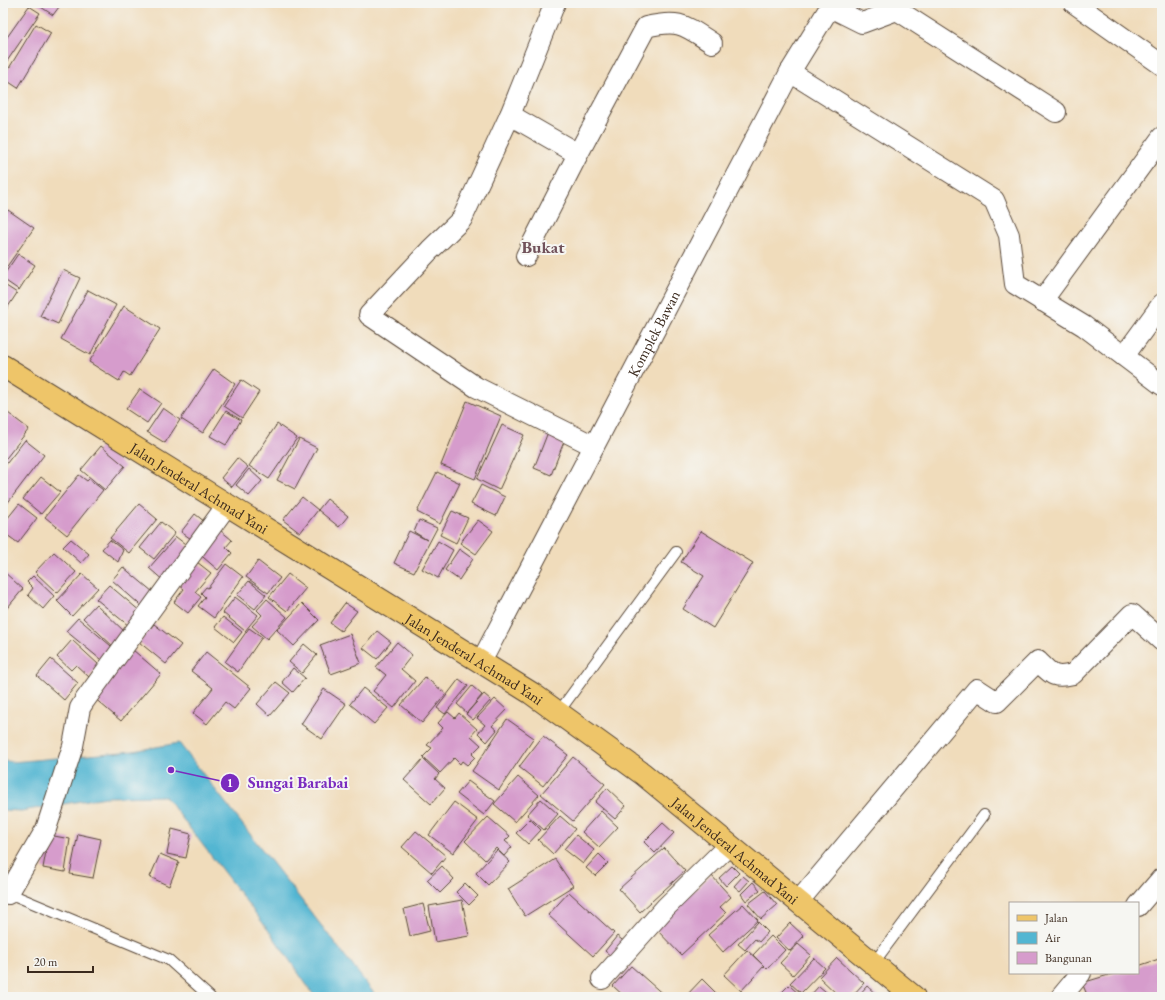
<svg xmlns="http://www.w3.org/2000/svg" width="1165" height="1000" font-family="'EB Garamond',serif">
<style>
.water{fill:#53b6d2;stroke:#477078}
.building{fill:#d69ccc}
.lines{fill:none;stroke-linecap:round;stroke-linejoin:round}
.lane-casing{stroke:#564536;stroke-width:12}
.street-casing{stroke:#564536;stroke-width:22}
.primary-casing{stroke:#564536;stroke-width:24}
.lane{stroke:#fff;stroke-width:10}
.street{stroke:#fff;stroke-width:20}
.primary{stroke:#eec569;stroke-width:22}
.labels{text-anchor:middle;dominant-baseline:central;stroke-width:4;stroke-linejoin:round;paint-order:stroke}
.street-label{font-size:15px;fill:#3b2a1e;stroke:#f6f6f2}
.quarter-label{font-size:17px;font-weight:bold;fill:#71525b;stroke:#f6f6f2}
.leader{fill:none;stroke:#7b2cbf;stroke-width:1.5}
.callout-dot{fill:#7b2cbf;stroke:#f6f6f2;stroke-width:1.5}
.mark-label{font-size:12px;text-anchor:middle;font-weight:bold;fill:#fff}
.callout-label{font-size:16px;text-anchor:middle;font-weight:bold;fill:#7b2cbf;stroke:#f6f6f2;stroke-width:4;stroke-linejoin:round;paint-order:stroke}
</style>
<rect width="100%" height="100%" fill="#f6f6f2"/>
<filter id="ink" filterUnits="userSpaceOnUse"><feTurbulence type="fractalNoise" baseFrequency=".025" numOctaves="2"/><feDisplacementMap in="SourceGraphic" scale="8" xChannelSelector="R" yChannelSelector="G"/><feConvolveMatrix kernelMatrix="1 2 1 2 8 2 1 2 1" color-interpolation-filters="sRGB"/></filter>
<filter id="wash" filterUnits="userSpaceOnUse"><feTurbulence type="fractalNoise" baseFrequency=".012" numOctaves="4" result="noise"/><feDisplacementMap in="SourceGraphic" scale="16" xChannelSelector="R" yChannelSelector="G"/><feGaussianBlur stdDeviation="0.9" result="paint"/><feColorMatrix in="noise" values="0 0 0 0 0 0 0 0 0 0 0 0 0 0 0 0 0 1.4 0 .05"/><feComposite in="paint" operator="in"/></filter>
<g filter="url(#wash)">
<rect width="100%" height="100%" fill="#f0dcbb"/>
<path class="water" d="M179,743L377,997H315L272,935L165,796L106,797L21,811L3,810V760L12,762L133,751Z"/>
<g id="blocks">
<g class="building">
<path d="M35,3H62L53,15Z"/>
<path d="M29,6L40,13L3,67V43Z"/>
<path d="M36,24L51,33L18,88L3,78Z"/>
<path d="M8,210L34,228L3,272V217Z"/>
<path d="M18,254L35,265L19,290L3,279V276Z"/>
<path d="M63,270L80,278L58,324L40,316Z"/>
<path d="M3,284L17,293L4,313L3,312Z"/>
<path d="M88,290L116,305L90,355L61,339Z"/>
<path d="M124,306L160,329L130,376L124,372L119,381L89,362Z"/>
<path d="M214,369L235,384L203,433L181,419Z"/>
<path d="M241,380L259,392L242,418L224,406Z"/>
<path d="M140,389L161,403L147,423L126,409Z"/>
<path d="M467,401L501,416L475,479L441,465Z"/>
<path d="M163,408L180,420L165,443L147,432Z"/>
<path d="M226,411L241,420L226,445L210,436Z"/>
<path d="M8,413L29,429L3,462V420Z"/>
<path d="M277,424L297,438L269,479L249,466Z"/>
<path d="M502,425L524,435L499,490L477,479Z"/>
<path d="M548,432L565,439L551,475L534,468Z"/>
<path d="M299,439L317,448L295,489L277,480Z"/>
<path d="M25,440L44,455L3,509V468Z"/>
<path d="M101,446L125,466L105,490L81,470Z"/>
<path d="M237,458L248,467L232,487L221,478Z"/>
<path d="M249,469L262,481L249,496L236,485Z"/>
<path d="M437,472L460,483L440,524L417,512Z"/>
<path d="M79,475L87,481L89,479L103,490L67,535L45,517Z"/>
<path d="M41,477L60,492L41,514L23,499Z"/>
<path d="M481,485L505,497L496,516L471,504Z"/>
<path d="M302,497L318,510L300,533L283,520Z"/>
<path d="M327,499L348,516L339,527L318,510Z"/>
<path d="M19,504L37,518L18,543L3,532V524Z"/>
<path d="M139,504L157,519L129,553L110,538Z"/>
<path d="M452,511L468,518L456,543L440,535Z"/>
<path d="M195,514L210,526L197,543L181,532Z"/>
<path d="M419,520L437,528L414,572L394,563L409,531L427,540L414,532Z"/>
<path d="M478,520L493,531L476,554L460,543Z"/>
<path d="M161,522L175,533L154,559L140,548Z"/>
<path d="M220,530L232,540L226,547L232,553L218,570L196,551Z"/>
<path d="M701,531L753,563L713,628L683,609L704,576L681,562Z"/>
<path d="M176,537L193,550L165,582L149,568Z"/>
<path d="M71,539L89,554L81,563L63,547Z"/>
<path d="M110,540L123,550L118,562L102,549Z"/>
<path d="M438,541L453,550L438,578L422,569Z"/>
<path d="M459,549L473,559L459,580L445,570Z"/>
<path d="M54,552L76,572L57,593L35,572Z"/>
<path d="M258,561L280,578L268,593L246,577Z"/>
<path d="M197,562L211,573L195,592L201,597L188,613L174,602L184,589L179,585Z"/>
<path d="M226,564L243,577L214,618L198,606L205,597L201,593L206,587L208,588Z"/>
<path d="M123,567L159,597L147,611L112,580Z"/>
<path d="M3,571L23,589L3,613Z"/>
<path d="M82,574L98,588L72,616L57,601Z"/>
<path d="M288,574L306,588L287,611L269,597Z"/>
<path d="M33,576L54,596L43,609L28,595L33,588L27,582Z"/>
<path d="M249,581L266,595L255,609L237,595Z"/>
<path d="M109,585L141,612L129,626L96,599Z"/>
<path d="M235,597L258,615L245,631L223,613Z"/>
<path d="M267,599L287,617L267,639L252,626L262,615L257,610Z"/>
<path d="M302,603L319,620L294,646L277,630Z"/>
<path d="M345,603L357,611L341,631L330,623Z"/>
<path d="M96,604L129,636L116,649L83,618Z"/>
<path d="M223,617L242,632L234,642L215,627Z"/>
<path d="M78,618L117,651L106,664L66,631Z"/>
<path d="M154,624L181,645L166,664L139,642Z"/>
<path d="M249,628L262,637L238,672L225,662Z"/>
<path d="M377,631L391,642L377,659L363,648Z"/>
<path d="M350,634L361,663L331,674L320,645Z"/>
<path d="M72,640L99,665L89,677L76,665L71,670L57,657Z"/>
<path d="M397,642L412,655L401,669L415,681L394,708L373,691L386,675L376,667Z"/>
<path d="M304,644L317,655L302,673L289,662Z"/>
<path d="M133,650L161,674L121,721L93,697Z"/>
<path d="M206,652L251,688L234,709L225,702L207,724L193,713L213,688L191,671Z"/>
<path d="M51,659L78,683L64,700L37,676Z"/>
<path d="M293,668L305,678L293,692L282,682Z"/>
<path d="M425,677L446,694L422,723L401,705Z"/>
<path d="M459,679L468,686L445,714L437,708Z"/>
<path d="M276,682L290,693L270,716L257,704Z"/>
<path d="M472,686L482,695L467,713L457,704Z"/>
<path d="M363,688L388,708L374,724L350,704Z"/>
<path d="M324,689L346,704L322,739L301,724Z"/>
<path d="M484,694L491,700L473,720L466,714Z"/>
<path d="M495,699L507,710L492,726L497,730L487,742L478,733L485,725L477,718Z"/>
<path d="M448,712L455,718L459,713L477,729L471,736L481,745L472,754L475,757L467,765L462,761L460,764L454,758L440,773L423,757L432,748L427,745L443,728L438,723Z"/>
<path d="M507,719L534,738L499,790L472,771Z"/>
<path d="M543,736L568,755L543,786L519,767Z"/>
<path d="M573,757L605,784L573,821L541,794Z"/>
<path d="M423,759L439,774L435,779L445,788L431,804L404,780Z"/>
<path d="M518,777L539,795L515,822L494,804Z"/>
<path d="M468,781L495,801L484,815L457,794Z"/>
<path d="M607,788L626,806L615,819L595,802Z"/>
<path d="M541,799L558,814L544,830L527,815Z"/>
<path d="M454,802L478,820L453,853L429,835Z"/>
<path d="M601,811L618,827L599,847L582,832Z"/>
<path d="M560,816L575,829L553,854L538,840Z"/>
<path d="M488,817L510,836L505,841L512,847L504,856L496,848L485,860L465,841Z"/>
<path d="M530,819L541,830L528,844L516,833Z"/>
<path d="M663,823L674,833L655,853L644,842Z"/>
<path d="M172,829L191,834L186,858L167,854Z"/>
<path d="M416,831L446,856L432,873L402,847Z"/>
<path d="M78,834L101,839L93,878L70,874Z"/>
<path d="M49,835L70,839L65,872L43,868Z"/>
<path d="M576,835L594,850L583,864L564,849Z"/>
<path d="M664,848L685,871L640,912L619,889Z"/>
<path d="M497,850L510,862L488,885L476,873Z"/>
<path d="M160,854L179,862L169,886L150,877Z"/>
<path d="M599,854L608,863L595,876L586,868Z"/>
<path d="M555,859L573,886L525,916L508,889Z"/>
<path d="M442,866L454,879L440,893L427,880Z"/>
<path d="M732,866L739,873L726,886L719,878Z"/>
<path d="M711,875L731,897L720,907L726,913L681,955L655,928Z"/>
<path d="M743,876L749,881L740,891L734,886Z"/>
<path d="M753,882L760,890L746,901L741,894Z"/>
<path d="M465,883L478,896L469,905L456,892Z"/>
<path d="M765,891L777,905L761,919L748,904Z"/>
<path d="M569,892L614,933L593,956L548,915Z"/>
<path d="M462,900L469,936L435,942L429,906Z"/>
<path d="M423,904L430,931L410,936L404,909Z"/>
<path d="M743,904L758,920L723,952L708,935Z"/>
<path d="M758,922L768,932L759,942L755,939L745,950L738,944Z"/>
<path d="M790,923L804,936L790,951L776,938Z"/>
<path d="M617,936L626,943L613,958L605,951Z"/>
<path d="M771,936L785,950L767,969L753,955Z"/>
<path d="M798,944L811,955L793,975L780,963Z"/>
<path d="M747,950L764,966L741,991L724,975Z"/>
<path d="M814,958L825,968L801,993L790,983Z"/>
<path d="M837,958L864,983L851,997H840L819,977Z"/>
<path d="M1162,958V997H1088L1082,983L1115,973H1138V966Z"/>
<path d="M631,966L666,997H625L613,986Z"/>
<path d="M702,979L719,996L685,997Z"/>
<path d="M789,985L802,997H777Z"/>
<path d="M819,986L832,997H809Z"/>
<path d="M867,986L879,997H857Z"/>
</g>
</g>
</g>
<g filter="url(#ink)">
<use href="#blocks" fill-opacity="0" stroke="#564536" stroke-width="1"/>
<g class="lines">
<defs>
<g id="lane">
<path d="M558,713L676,552"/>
<path d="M6,892L169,960L210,997"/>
<path d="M873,964L984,815"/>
</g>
<g id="street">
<path d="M555,3L510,115L462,219L430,250L369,315L476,387L594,446"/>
<path d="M1074,3L1162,65"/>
<path d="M897,10L1056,112"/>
<path d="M790,72L994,200L1009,235L1015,284L1084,326L1162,385"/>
<path d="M510,115L578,154L526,256"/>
<path d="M578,154L646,27C680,19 684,25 712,43"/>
<path d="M1042,301L1162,137"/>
<path d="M1124,356L1162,304"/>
<path id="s1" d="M481,662L790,72L830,7L862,23L897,10L901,3"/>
<path d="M8,894L46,829L73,746L80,708L85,700L227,505"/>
<path d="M798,902L977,689L997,702L1038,661C1051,674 1053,679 1073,674L1132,614L1162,641"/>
<path d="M1138,906L1162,878"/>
<path d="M602,979L666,907L729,845"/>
<path d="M1061,997L1081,973"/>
</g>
<g id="primary">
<path id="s2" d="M3,366L531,693L643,774L914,997"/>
</g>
</defs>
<use href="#lane" class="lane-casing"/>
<use href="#street" class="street-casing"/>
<use href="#primary" class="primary-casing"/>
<use href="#lane" class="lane"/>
<use href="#street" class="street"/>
<use href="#primary" class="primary"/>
</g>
</g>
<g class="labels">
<g class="street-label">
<text stroke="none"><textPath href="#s1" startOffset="371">Komplek Bawan</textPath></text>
<text stroke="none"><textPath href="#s2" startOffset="231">Jalan Jenderal Achmad Yani</textPath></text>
<text stroke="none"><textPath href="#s2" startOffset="555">Jalan Jenderal Achmad Yani</textPath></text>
<text stroke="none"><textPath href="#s2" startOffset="879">Jalan Jenderal Achmad Yani</textPath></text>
</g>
<g class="quarter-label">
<text x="543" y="247">Bukat</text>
</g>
</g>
<path class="leader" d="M171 770L230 783"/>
<g class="callout-dot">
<circle cx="171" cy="770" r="4"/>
<circle cx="230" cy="783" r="10"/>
</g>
<g class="mark-label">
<text x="230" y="787">1</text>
</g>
<g class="callout-label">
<text x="298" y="788">Sungai Barabai</text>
</g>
<rect width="1165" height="1000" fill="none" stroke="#f6f6f2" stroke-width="16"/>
<rect x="1009" y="902" width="130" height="72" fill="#f6f6f2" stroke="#aba49d"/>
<rect x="1017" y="915" width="20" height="6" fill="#eec569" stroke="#aba49d"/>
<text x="1045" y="922" font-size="12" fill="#3b2a1e">Jalan</text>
<rect x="1017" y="932" width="20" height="12" fill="#53b6d2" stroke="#aba49d"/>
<text x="1045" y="942" font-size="12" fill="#3b2a1e">Air</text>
<rect x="1017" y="952" width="20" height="12" fill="#d69ccc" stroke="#aba49d"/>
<text x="1045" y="962" font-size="12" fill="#3b2a1e">Bangunan</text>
<path d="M28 966v6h65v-6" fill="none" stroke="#3b2a1e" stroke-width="2"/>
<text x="34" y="966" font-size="12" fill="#3b2a1e" stroke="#f6f6f2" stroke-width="3" paint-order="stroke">20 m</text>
</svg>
